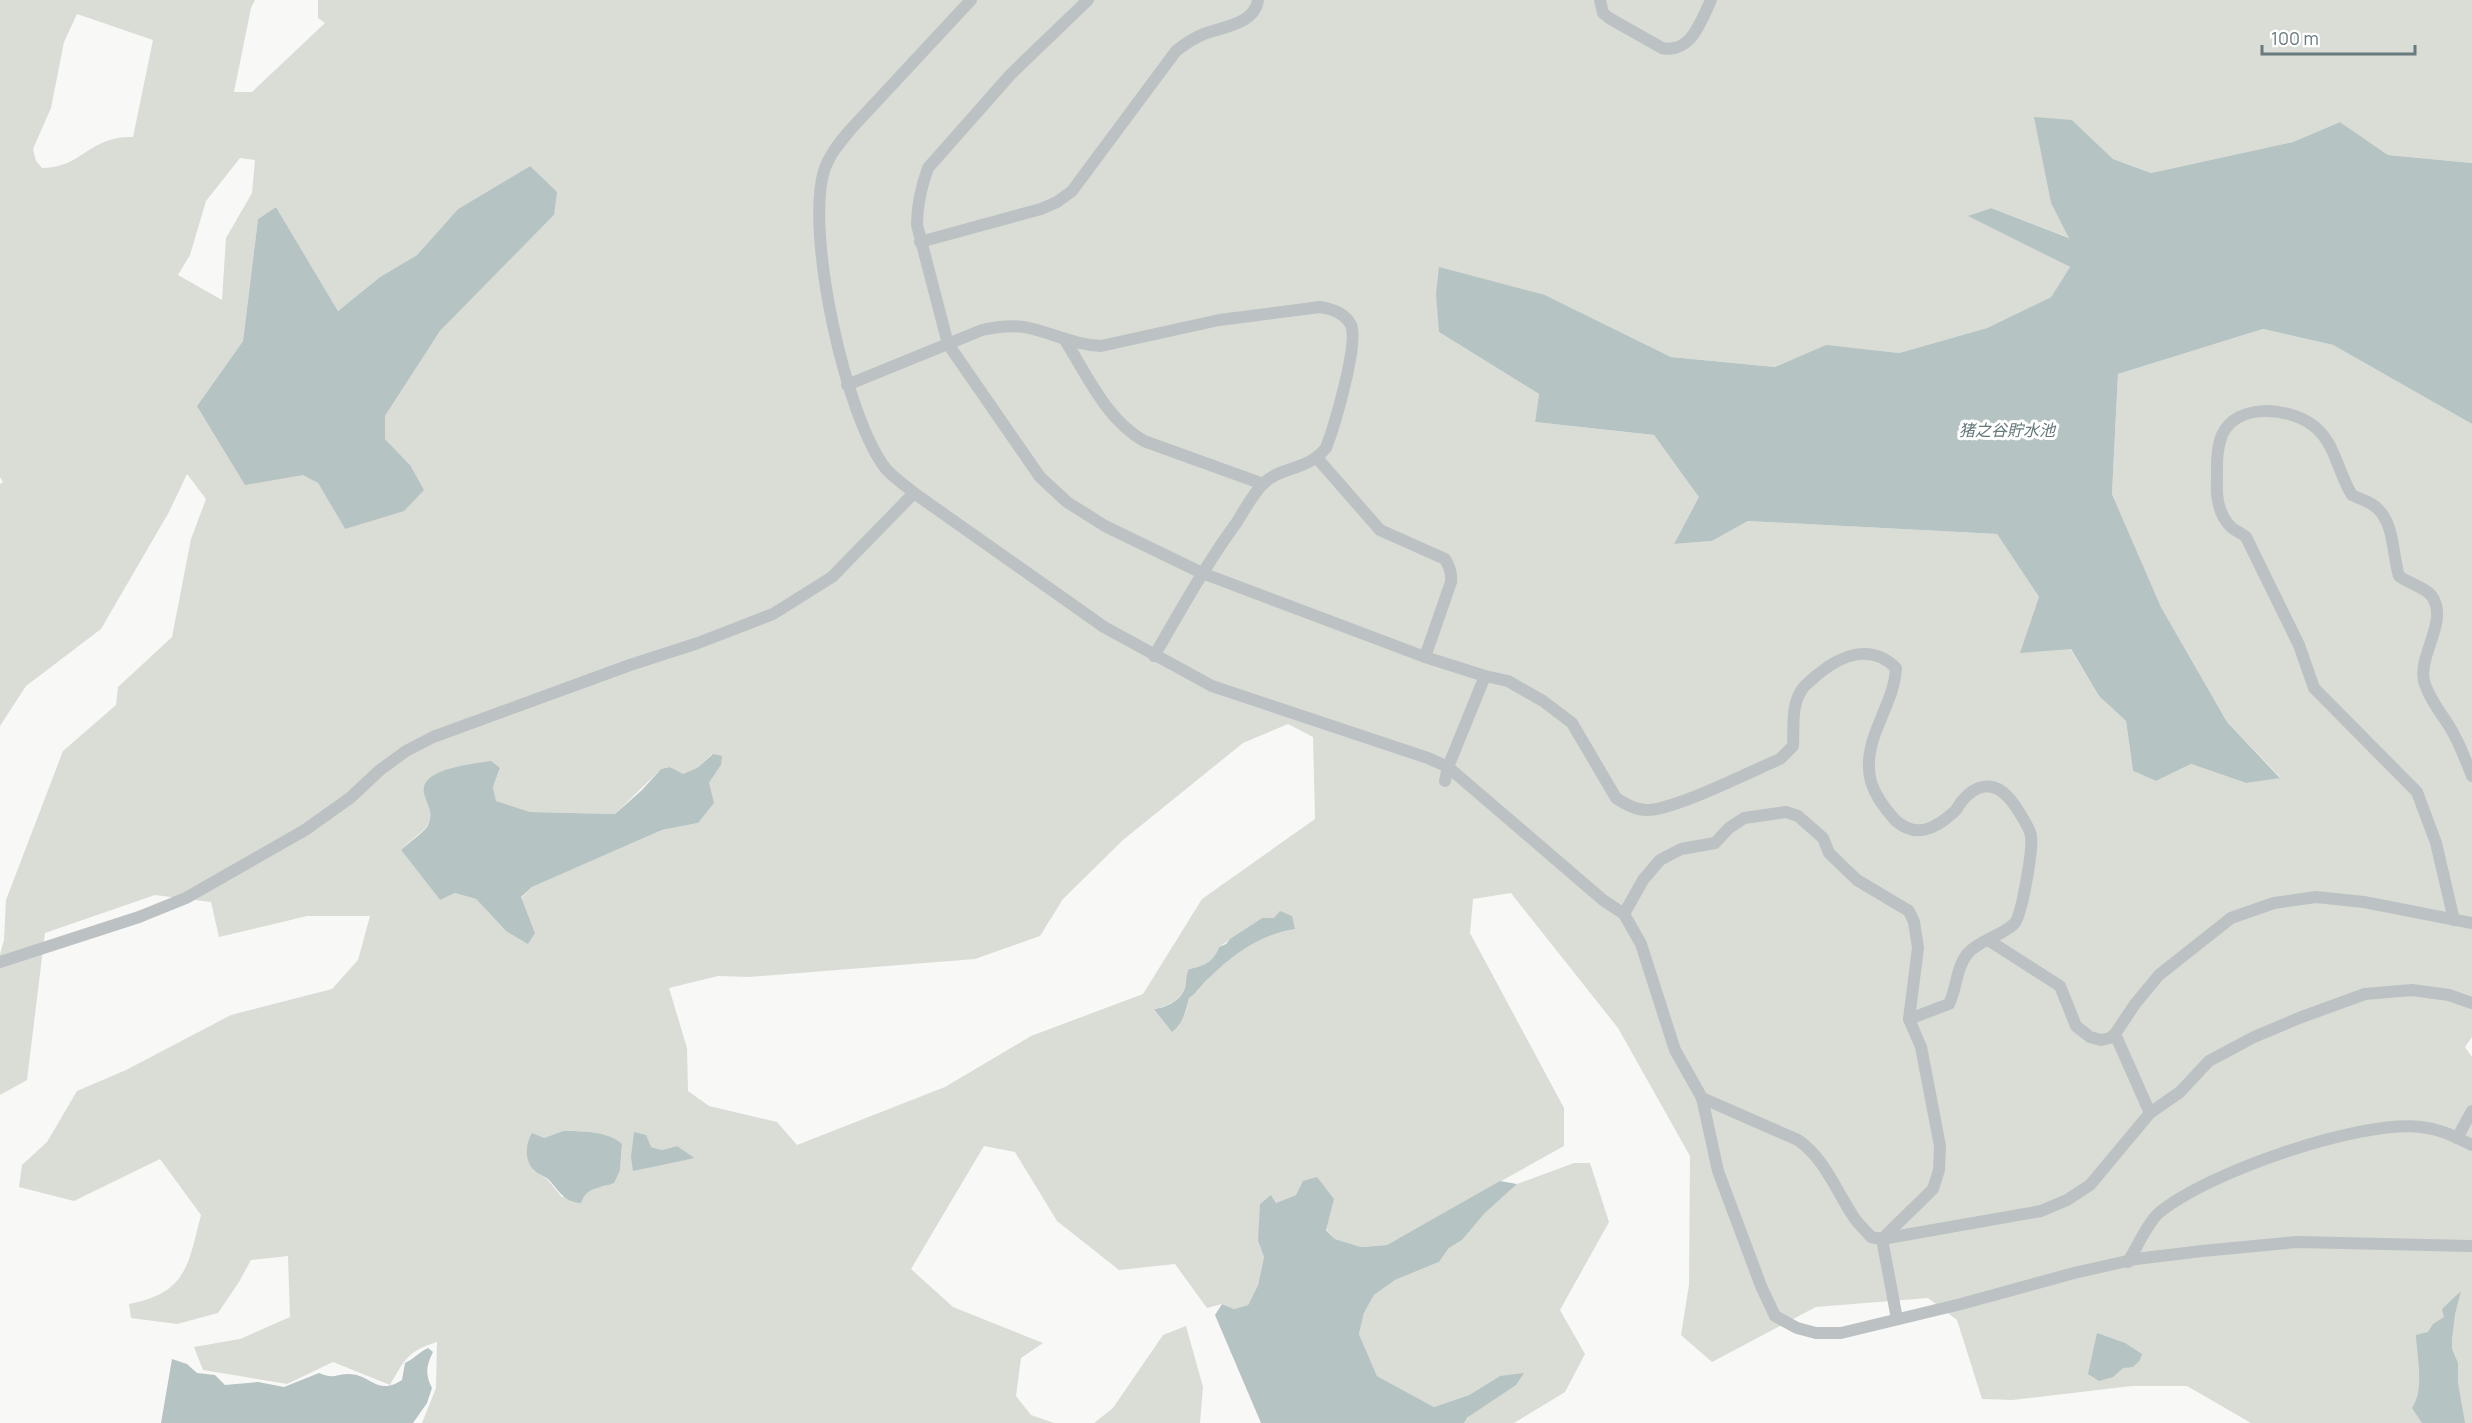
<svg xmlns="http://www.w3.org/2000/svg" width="2472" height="1423" font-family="Manrope,'Noto Sans JP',sans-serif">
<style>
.green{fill:#daddd6;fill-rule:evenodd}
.water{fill:#b5c3c3}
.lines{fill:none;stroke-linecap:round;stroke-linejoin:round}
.minor{stroke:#bcc2c3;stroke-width:12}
.labels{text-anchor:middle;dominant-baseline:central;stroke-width:6;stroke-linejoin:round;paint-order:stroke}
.water-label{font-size:16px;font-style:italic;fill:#627778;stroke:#fff}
</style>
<rect width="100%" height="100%" fill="#f8f8f7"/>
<g class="green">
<path d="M0,0H255L251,8L234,92H252L325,23L318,18V0H2472V163L2388,155L2340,122L2293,142L2151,173L2113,159L2072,120L2048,181L2051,203L2070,238L1991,208L1969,216L2070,267L2051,297L1987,328L1899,353L1826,346L1775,367L1671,357L1545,295L1439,332L1539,394L1535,422L1654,435L1700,497L1674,544L1712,541L1748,521L1997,534L2039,597L2099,696L2126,721L2133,771L2156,781L2191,764L2246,783L2280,777L2227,722L2161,607L2112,494L2118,374L2263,329L2333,345L2472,424V1037L2465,1047L2472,1057V1423H2251L2187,1386H2132L2012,1400L1982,1399L1957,1320L1928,1298L1816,1307L1712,1362L1681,1335L1689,1285L1690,1156L1618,1028L1511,893L1473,899L1470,933L1564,1108V1146L1387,1245L1361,1247L1335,1239L1296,1195L1276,1203L1271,1195L1258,1241L1264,1257L1258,1285L1248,1305L1234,1309L1222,1304L1207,1308L1175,1264L1119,1270L1057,1221L1015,1152L984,1146L911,1269L953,1307L1043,1343L1021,1358L1016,1396L1031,1415L1054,1423H422L436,1388L437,1342C408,1351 405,1359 390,1385L333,1362L287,1384L203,1370L194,1347L240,1339L290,1317L288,1256L251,1260L239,1282L218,1313L177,1324L131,1318L129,1304C187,1293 188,1265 201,1215L160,1159L74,1201L19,1187L22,1165L47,1142L77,1091L126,1070L231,1015L332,989L358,960L370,916H307L219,937L211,902L155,895L45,933L27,1080L0,1095V954L4,940L6,900L63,751L116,705L118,687L172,637L191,539L206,499L187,474L169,512L101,629L26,686L0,726V484L3,482L0,477ZM77,14L153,40L133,137C127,137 120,137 114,139C86,145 76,168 42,168L36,161L33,149L51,108L64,42ZM240,158L255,160L252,193L226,238L222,300L178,275L190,255L206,201ZM530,166L554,215L440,331L385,416V439L410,465L345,529L318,483L197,406L243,341L258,219L276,207L338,311L380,277L417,255L458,209ZM1288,724L1313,737L1315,819L1202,899L1143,994L1031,1036L945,1087L797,1145L777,1122L709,1106L688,1091L687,1048L669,988L718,976L749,977L975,959L1040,936L1063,899L1123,840L1243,743ZM712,754L721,765L709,783L698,823L662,830L532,887L521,898L535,933L506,931L476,899L455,893L440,900L401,850C425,826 439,829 424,791L500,769L493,787L496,802L530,812L615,814L661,769L670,767L683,775L697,768ZM1262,918H1274L1295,929C1260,935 1235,953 1209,978C1202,985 1198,992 1189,998L1186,1012L1178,1027L1154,1009C1165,1007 1181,1001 1185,988C1187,981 1185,976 1189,969L1203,966L1216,957L1219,947ZM563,1131C582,1131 608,1131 622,1145L620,1170L606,1186L592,1188L584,1195L562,1197L547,1179L533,1170L544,1138ZM677,1146L695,1158L677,1161L631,1157L651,1147L662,1150Z"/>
<path d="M1574,1163H1590L1609,1222L1560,1310L1585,1354L1565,1392L1514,1423H1464L1500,1376L1469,1395L1434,1407L1377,1376L1359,1334L1364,1313L1374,1295L1395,1280L1439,1262L1449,1248L1462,1240L1485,1213L1517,1184Z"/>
<path d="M1186,1326L1203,1387L1200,1423H1094L1113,1408L1163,1335Z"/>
</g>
<g class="water">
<path d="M2034,117L2072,120L2113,159L2151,173L2293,142L2340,122L2388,155L2472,163V424L2333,345L2263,329L2118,374L2112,494L2161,607L2227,722L2280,778L2246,783L2191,764L2156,781L2133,771L2126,721L2099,696L2071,649L2020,653L2039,597L1997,534L1748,521L1712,541L1674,544L1699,497L1654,435L1535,422L1539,394L1439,332L1436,294L1439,267L1545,295L1671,357L1775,367L1826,345L1899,353L1987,328L2051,297L2070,267L1968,216L1991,208L2069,238L2051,203Z"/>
<path d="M530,166L557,192L554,215L440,331L385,416V439L410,465L424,490L404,511L345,529L318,483L303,475L245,485L197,406L243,341L258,219L276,207L338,311L380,277L417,255L458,209Z"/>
<path d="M713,754L722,756L721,765L709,783L714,803L698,823L662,830L532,887L521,897L535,933L528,944L506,931L476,899L455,893L440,900L401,850C407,844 426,831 428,825C434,811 427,806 424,793C419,768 474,764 491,761L500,768L493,787L496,801L530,812L615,814L642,790L661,769L670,767L683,774L697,768Z"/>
<path d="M1280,911L1292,916L1295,929C1260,935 1235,953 1209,978C1202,984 1198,992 1189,998C1186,1011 1183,1024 1172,1032L1154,1009C1165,1008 1181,1001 1185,988C1187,981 1185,976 1189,969C1204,966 1214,962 1219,947L1226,944L1230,939L1262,918H1274Z"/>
<path d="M563,1131C582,1131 608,1131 622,1144L620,1170L614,1183C599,1189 587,1186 581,1203C563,1202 559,1190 548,1179C544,1176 540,1175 536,1172C524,1162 525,1145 532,1133L544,1138Z"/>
<path d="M634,1132L646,1135L651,1147L662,1150L677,1146L695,1158L633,1171L631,1157Z"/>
<path d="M1317,1177L1334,1199L1326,1230L1335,1239L1361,1247L1387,1245L1500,1181L1517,1184L1485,1213L1462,1240L1449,1248L1439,1262L1395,1280L1374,1295L1364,1313L1359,1334L1377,1376L1434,1407L1469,1395L1500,1376L1524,1373L1516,1385L1468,1417L1464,1423H1261L1215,1315L1222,1304L1234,1309L1248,1305L1258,1285L1264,1257L1258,1241L1260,1204L1271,1195L1276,1203L1296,1195L1303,1181Z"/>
<path d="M2461,1291L2455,1314L2452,1339V1349L2458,1363V1383L2465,1423H2422L2412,1408C2425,1390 2417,1357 2416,1335L2428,1332L2433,1324L2444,1317L2442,1309Z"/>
<path d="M2097,1333L2125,1343L2142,1354L2140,1360L2133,1367L2123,1368L2113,1377L2099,1381L2088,1374Z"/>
<path d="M428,1348L433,1352C426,1366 425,1374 432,1388L427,1403L413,1423H161L172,1359L187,1364L197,1373L215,1375L225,1385L258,1382L284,1387L319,1373C333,1379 334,1375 347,1374C371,1373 376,1397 402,1380L405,1363C414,1359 419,1352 428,1348Z"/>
</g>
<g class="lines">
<g class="minor">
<path d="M971,0L851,129C840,142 829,155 824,171C805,233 846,419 886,469C894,478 905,485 914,493L1104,627L1212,686L1428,758L1448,767L1445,781"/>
<path d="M1088,0L1011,74L928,168C921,187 917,204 917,225L948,344L1040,477L1067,502L1105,526L1202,573L1425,657L1485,676"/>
<path d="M1600,0L1603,13L1609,18L1662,48C1691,54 1701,21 1711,0"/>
<path d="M920,242L1041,209L1057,202L1072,191L1176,51C1185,44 1193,38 1204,34C1222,27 1255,24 1258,0"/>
<path d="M1065,340C1088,377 1107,420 1144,441L1263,484"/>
<path d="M847,385L982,330C999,326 1016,324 1033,329C1057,335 1076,345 1101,346L1219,320L1320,307C1333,309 1345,313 1351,325C1359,344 1334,427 1326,448C1306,472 1282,465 1263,484C1253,494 1245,509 1237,522C1206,564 1181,610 1154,656"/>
<path d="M1317,458L1380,530L1445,559C1450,567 1452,573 1451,582L1425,657"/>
<path d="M1624,914L1643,880L1660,860L1681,849L1715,843L1729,828L1744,818L1786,812L1798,816L1823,838L1829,853L1857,880L1909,911L1914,922L1918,948L1909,1019L1921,1047L1940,1146L1939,1170L1933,1189L1882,1239"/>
<path d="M2454,920L2436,843L2417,792L2314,688L2299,645L2246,537C2242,533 2235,531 2231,527C2219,515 2216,497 2217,481C2217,466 2216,450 2222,435C2237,403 2286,407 2311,424C2336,441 2337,472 2352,495C2360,499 2371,502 2377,508C2395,525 2392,554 2399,576C2408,583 2424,587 2431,595C2450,620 2418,654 2424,681C2429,699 2442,714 2451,729C2460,744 2466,761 2472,776"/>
<path d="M1988,940L2060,986L2076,1026L2090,1037L2101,1040L2110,1038L2115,1034L2135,1004L2159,975L2231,918L2274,903L2316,897L2364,902L2472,923"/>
<path d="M0,962L139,917L186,898L305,830L350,798L380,770L406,751L433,737L630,665L698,643L773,614L832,577L914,493"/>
<path d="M1909,1019L1949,1004C1957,988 1956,967 1968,953C1980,940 2001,936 2014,924C2022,916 2033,849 2031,836C2030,828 2014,803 2008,797C1993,780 1975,785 1962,801C1959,804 1958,809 1954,812C1935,829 1916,839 1895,820C1886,810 1875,795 1871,782C1860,740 1894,708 1896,668C1871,643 1841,655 1817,675C1812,680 1804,685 1801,691C1791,707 1794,728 1793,746L1780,759C1751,771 1673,811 1646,810C1635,810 1625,804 1616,798L1572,723L1543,701L1508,681L1485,676L1448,767L1603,900L1624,914L1641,944L1675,1050L1702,1098L1718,1171L1761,1286L1775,1316L1797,1328L1816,1333H1841L1961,1304L2074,1273L2136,1259L2202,1251L2297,1242L2472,1246"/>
<path d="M2115,1034L2150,1113"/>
<path d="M1702,1098L1798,1140C1824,1158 1836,1190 1853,1216C1858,1224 1865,1230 1871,1237L1882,1239L2041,1211L2067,1200L2090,1185L2150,1113L2180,1092L2209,1061L2254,1037L2299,1018L2365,994L2412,990L2449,995L2472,1003"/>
<path d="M2457,1138L2472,1111"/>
<path d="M1882,1239L1897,1319"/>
<path d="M2128,1262C2136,1249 2149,1220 2160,1212C2209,1172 2359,1120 2421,1127C2441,1129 2455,1137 2472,1145"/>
</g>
</g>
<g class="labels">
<g class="water-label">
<text x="2007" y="430">猪之谷貯水池</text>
</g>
</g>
<path d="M2262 45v9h153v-9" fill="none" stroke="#677a7d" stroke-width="3"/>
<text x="2271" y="45" font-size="18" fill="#677a7d" stroke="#ffffff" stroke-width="4.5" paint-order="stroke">100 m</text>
</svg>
